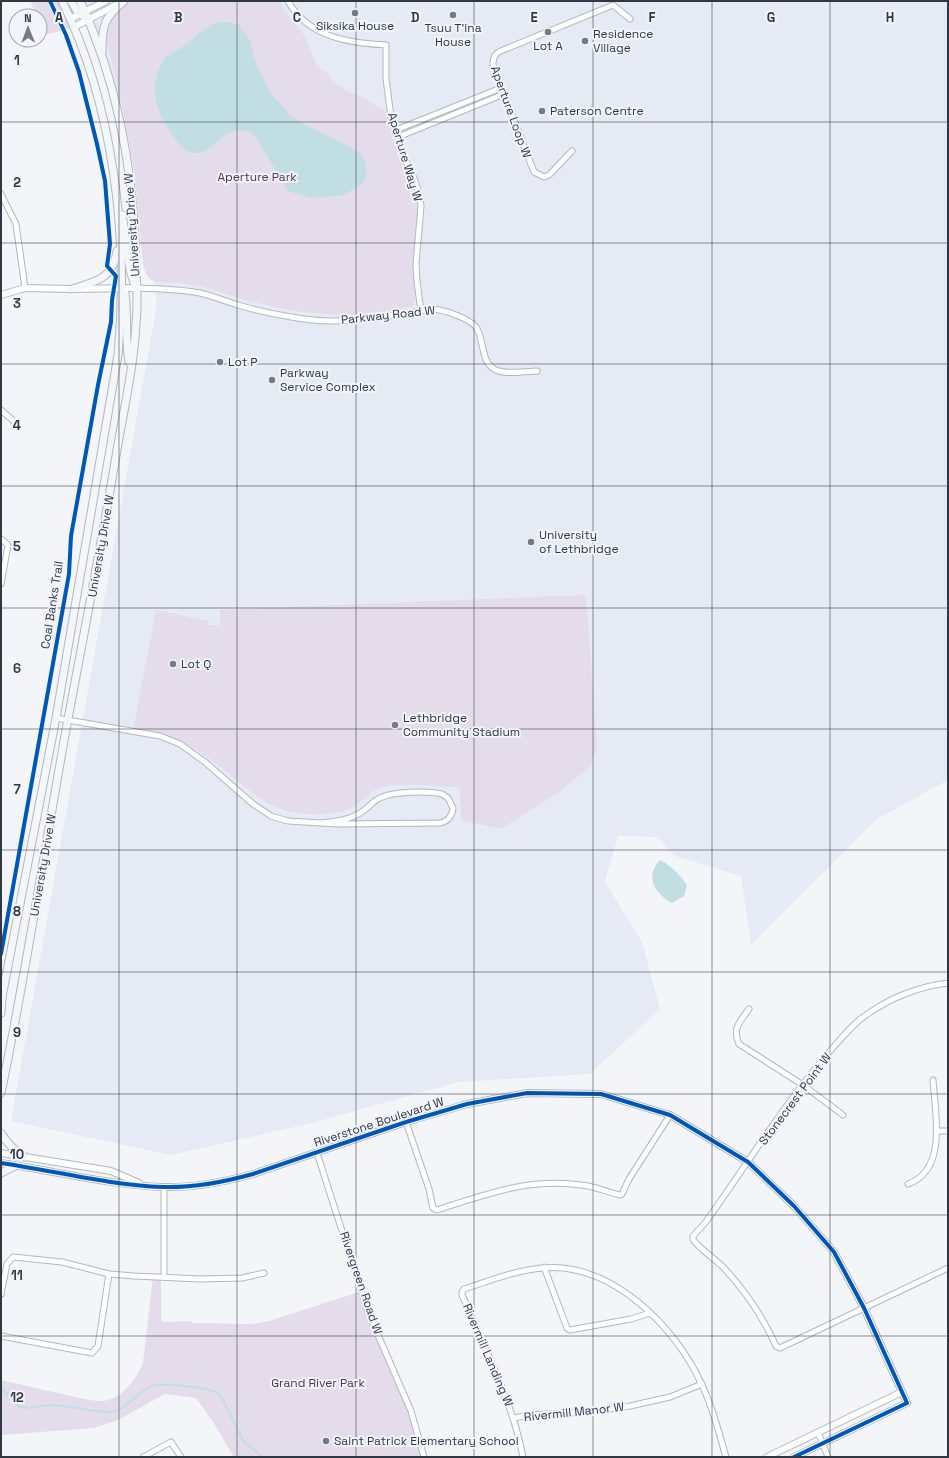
<svg xmlns="http://www.w3.org/2000/svg" width="949" height="1458" font-family="'Space Grotesk',sans-serif">
<style>
.built{fill:#e5eaf4}
.green{fill:#e4dcea}
.water{fill:#c1dee3}
.lines{fill:none;stroke-linecap:round;stroke-linejoin:round}
.stream{stroke:#c1dee3;stroke-width:2}
.minor-casing{stroke:#b4b7be;stroke-width:7}
.tertiary-casing{stroke:#b4b7be;stroke-width:8}
.secondary-casing{stroke:#b4b7be;stroke-width:9}
.minor{stroke:#fdfefe;stroke-width:5}
.tertiary{stroke:#fdfefe;stroke-width:6}
.secondary{stroke:#f4f7f9;stroke-width:7}
.cycleway-casing{stroke:#f1f4fb;stroke-width:6}
.cycleway{stroke:#0057b8;stroke-width:4}
.grid{fill:none;stroke:#313743;stroke-width:1;stroke-opacity:0.55}
.poi-dot{fill:#757a83;stroke:#f1f4fb;stroke-width:1.5}
.labels{text-anchor:middle;dominant-baseline:central;stroke-width:4;stroke-linejoin:round;paint-order:stroke}
.poi-label{font-size:12px;fill:#313743;stroke:#f1f4fb;text-anchor:start}
.street-label{font-size:12px;fill:#313743;stroke:#f1f4fb}
.park-label{font-size:12px;fill:#4f3258;stroke:#f1f4fb}
.grid-label{font-size:13px;text-anchor:middle;font-weight:bold;fill:#313743;stroke:#f1f4fb;stroke-width:4;stroke-linejoin:round;paint-order:stroke}
</style>
<rect width="100%" height="100%" fill="#f3f5f9"/>
<path class="built" d="M80,1H948V780L877,819L751,945L741,876L675,856L657,837L618,836L605,882L642,942L660,1009L590,1074L458,1082L312,1123L171,1155L11,1121L157,304L127,122Z"/>
<g class="green">
<path d="M30,1H62L74,27L45,35L40,24V16H37Z"/>
<path d="M131,1H280L284,10L304,35L317,66L328,74L334,82L347,91L360,96L388,113L393,131L418,197L419,206L414,261L415,298L413,306C373,319 307,316 266,305C243,300 221,292 199,286C191,285 183,283 175,283C158,282 147,285 143,264L134,170L121,101L106,39C107,21 115,10 131,1Z"/>
<path d="M586,595L597,747L591,765L559,792L501,829L461,820L460,787C438,787 403,782 383,787C372,790 367,797 358,804C339,818 296,816 275,807C262,802 251,791 240,783C225,770 210,759 194,748L193,753L180,744L133,731L156,610L209,621L208,625H220V610Z"/>
<path d="M153,1277H161V1320L163,1322L192,1321V1323L252,1324L269,1321L362,1291L411,1411L424,1457H234L213,1422L196,1398L165,1394L118,1420L94,1428L1,1435V1380C24,1385 47,1391 71,1396C80,1398 92,1401 101,1401C121,1401 136,1379 143,1363Z"/>
</g>
<g class="water">
<path d="M230,22L239,25L250,40L254,59L269,91L291,116L308,126L348,146L362,155L366,163V175L363,183L344,195L311,198L288,191L257,139L249,131C242,131 234,130 228,133C216,139 210,154 195,153C185,153 179,144 174,137C158,117 149,90 160,66C162,64 163,60 165,58C171,53 179,50 185,45C194,38 204,28 215,23C219,22 225,22 230,22Z"/>
<path d="M660,860C672,866 679,874 687,885L684,896L672,903C655,894 644,876 660,860Z"/>
</g>
<g class="lines">
<path class="stream" d="M1,1389C10,1393 12,1404 21,1407C30,1410 44,1404 54,1405C72,1406 90,1412 109,1412C125,1412 136,1393 150,1387C160,1382 204,1387 216,1392C219,1393 220,1396 222,1398L244,1442L257,1452L261,1457"/>
<defs>
<g id="minor">
<path d="M288,1C308,37 348,43 386,45V79L391,117L406,161L414,178L419,193L421,206L416,264L417,282L421,311"/>
<path d="M396,130L501,88"/>
<path d="M398,137L504,94"/>
<path d="M572,151L549,175L544,177L534,172L493,65C493,57 495,53 503,50L613,5L630,19"/>
<path d="M1,194L16,224L25,288"/>
<path d="M137,288C158,289 179,289 200,293C213,296 225,301 238,305C262,312 287,317 313,320C353,324 393,315 433,309C444,310 469,318 476,327C485,340 480,363 496,370C506,375 526,371 537,371"/>
<path d="M1,410L16,423"/>
<path d="M1,539L8,545L1,584"/>
<path d="M56,718L160,736L180,744L205,762L253,804L271,816L288,821L338,824L440,823C449,821 452,816 453,808L448,798L442,794C428,791 393,791 380,798C373,801 369,807 363,811C351,820 336,821 321,823"/>
<path d="M948,983C921,986 892,997 869,1013C854,1022 842,1038 830,1051C784,1104 746,1166 705,1223L693,1236V1239C696,1246 715,1259 722,1266C744,1289 763,1317 776,1346L780,1348L948,1268"/>
<path d="M749,1009C740,1022 732,1028 739,1044L803,1085L843,1115"/>
<path d="M406,1122L429,1189L433,1208L437,1210C487,1194 527,1178 581,1185C594,1186 607,1192 620,1195L622,1194L629,1179L670,1115"/>
<path d="M937,1131H948"/>
<path d="M317,1153L368,1312L411,1411L424,1457"/>
<path d="M908,1184C948,1170 935,1112 933,1080"/>
<path d="M544,1267L567,1328L570,1330L631,1319L650,1313"/>
<path d="M164,1277V1187"/>
<path d="M1,1294L7,1264L13,1257L62,1262L109,1274L134,1276L200,1279L242,1278L264,1273"/>
<path d="M1,1336L92,1353L98,1346L109,1274"/>
<path d="M514,1418L529,1415L588,1412L630,1406L670,1397L702,1384"/>
<path d="M818,1432L828,1457"/>
<path d="M143,1457L171,1442L181,1457"/>
<path d="M523,1457C517,1425 506,1396 493,1366C483,1342 473,1318 462,1295V1292L464,1289C489,1281 516,1270 543,1268C612,1262 676,1327 702,1385C713,1408 719,1433 726,1457"/>
</g>
<g id="tertiary">
<path d="M70,19L106,1"/>
<path d="M74,27L118,4"/>
<path d="M1,295L25,288L72,289L137,288"/>
<path d="M1,1153L111,1171L139,1183"/>
<path d="M1,1163C55,1171 109,1185 163,1187C194,1188 224,1182 253,1174L406,1122L467,1104L527,1093L601,1094L670,1115L748,1162L794,1206L834,1252L864,1308L907,1403L794,1457"/>
<path d="M767,1457L902,1392"/>
</g>
<g id="secondary">
<path d="M71,1L77,11L88,20"/>
<path d="M102,51C102,25 104,18 124,1"/>
<path d="M122,215C127,239 126,264 135,285"/>
<path d="M72,289C97,281 112,280 117,251"/>
<path d="M125,293C128,316 125,340 129,362"/>
<path d="M1,1002L56,718L118,355C129,239 114,106 62,1"/>
<path d="M1,1013L2,998"/>
<path d="M1,1093C27,969 45,844 68,719C85,629 102,540 117,450C124,408 134,366 136,323C138,306 137,289 136,273C135,181 119,85 80,1"/>
<path d="M1,1133C7,1144 15,1150 25,1157"/>
<path d="M1,1173L17,1165"/>
</g>
</defs>
<use href="#minor" class="minor-casing"/>
<use href="#tertiary" class="tertiary-casing"/>
<use href="#secondary" class="secondary-casing"/>
<use href="#minor" class="minor"/>
<use href="#tertiary" class="tertiary"/>
<use href="#secondary" class="secondary"/>
<defs>
<g id="cycleway">
<path d="M1,954L69,574L71,536L98,385L111,322L112,300L116,276L107,266L110,244L105,181L97,144L79,72L66,35L50,1"/>
<path d="M1,1163C55,1171 109,1185 163,1187C194,1188 224,1182 253,1174L406,1122L467,1104L527,1093L601,1094L670,1115L748,1162L794,1206L834,1252L864,1308L907,1403L794,1457"/>
</g>
</defs>
<use href="#cycleway" class="cycleway-casing"/>
<use href="#cycleway" class="cycleway"/>
</g>
<path class="grid" d="M119,1V1457M237,1V1457M356,1V1457M474,1V1457M593,1V1457M712,1V1457M830,1V1457M1,122H948M1,243H948M1,364H948M1,486H948M1,608H948M1,729H948M1,850H948M1,972H948M1,1094H948M1,1215H948M1,1336H948"/>
<g class="poi-dot">
<circle cx="355" cy="13" r="4"/>
<circle cx="453" cy="15" r="4"/>
<circle cx="548" cy="32" r="4"/>
<circle cx="585" cy="41" r="4"/>
<circle cx="542" cy="111" r="4"/>
<circle cx="220" cy="362" r="4"/>
<circle cx="272" cy="380" r="4"/>
<circle cx="531" cy="542" r="4"/>
<circle cx="173" cy="664" r="4"/>
<circle cx="395" cy="725" r="4"/>
<circle cx="326" cy="1441" r="4"/>
</g>
<g class="labels">
<g class="poi-label">
<text x="355" y="26" text-anchor="middle">Siksika House</text>
<text x="453" y="28" text-anchor="middle">Tsuu T'ina<tspan x="453" dy="14">House</tspan></text>
<text x="593" y="34">Residence<tspan x="593" dy="14">Village</tspan></text>
<text x="548" y="46" text-anchor="middle">Lot A</text>
<text x="550" y="111">Paterson Centre</text>
<text x="228" y="362">Lot P</text>
<text x="280" y="373">Parkway<tspan x="280" dy="14">Service Complex</tspan></text>
<text x="539" y="535">University<tspan x="539" dy="14">of Lethbridge</tspan></text>
<text x="181" y="664">Lot Q</text>
<text x="403" y="718">Lethbridge<tspan x="403" dy="14">Community Stadium</tspan></text>
<text x="334" y="1441">Saint Patrick Elementary School</text>
</g>
<g class="street-label">
<text transform="translate(511 112) rotate(70)">Aperture Loop W</text>
<text transform="translate(405 157) rotate(73)">Aperture Way W</text>
<text transform="translate(132 225) rotate(-94)">University Drive W</text>
<text transform="translate(388 315) rotate(-6)">Parkway Road W</text>
<text transform="translate(101 546) rotate(-80)">University Drive W</text>
<text transform="translate(52 605) rotate(-81)">Coal Banks Trail</text>
<text transform="translate(43 865) rotate(-80)">University Drive W</text>
<text transform="translate(795 1099) rotate(-53)">Stonecrest Point W</text>
<text transform="translate(379 1122) rotate(-18)">Riverstone Boulevard W</text>
<text transform="translate(361 1283) rotate(71)">Rivergreen Road W</text>
<text transform="translate(488 1355) rotate(67)">Rivermill Landing W</text>
<text transform="translate(574 1412) rotate(-6)">Rivermill Manor W</text>
</g>
<g class="park-label">
<text x="257" y="177">Aperture Park</text>
<text x="318" y="1383">Grand River Park</text>
</g>
</g>
<g class="grid-label">
<text x="59" y="22">A</text>
<text x="178" y="22">B</text>
<text x="297" y="22">C</text>
<text x="415" y="22">D</text>
<text x="534" y="22">E</text>
<text x="652" y="22">F</text>
<text x="771" y="22">G</text>
<text x="890" y="22">H</text>
<text x="17" y="65">1</text>
<text x="17" y="187">2</text>
<text x="17" y="308">3</text>
<text x="17" y="430">4</text>
<text x="17" y="551">5</text>
<text x="17" y="673">6</text>
<text x="17" y="794">7</text>
<text x="17" y="916">8</text>
<text x="17" y="1037">9</text>
<text x="17" y="1159">10</text>
<text x="17" y="1280">11</text>
<text x="17" y="1402">12</text>
</g>
<rect width="949" height="1458" fill="none" stroke="#313743" stroke-width="4"/>
<g transform="translate(28 28) rotate(359)"><circle r="19" fill="#f1f4fb" stroke="#a4a8b1"/>
<path d="M0-3L7 15L0 10L-7 15Z" fill="#757a83"/>
<text y="-6" font-size="11" font-weight="bold" text-anchor="middle" fill="#313743">N</text>
</g>
</svg>
